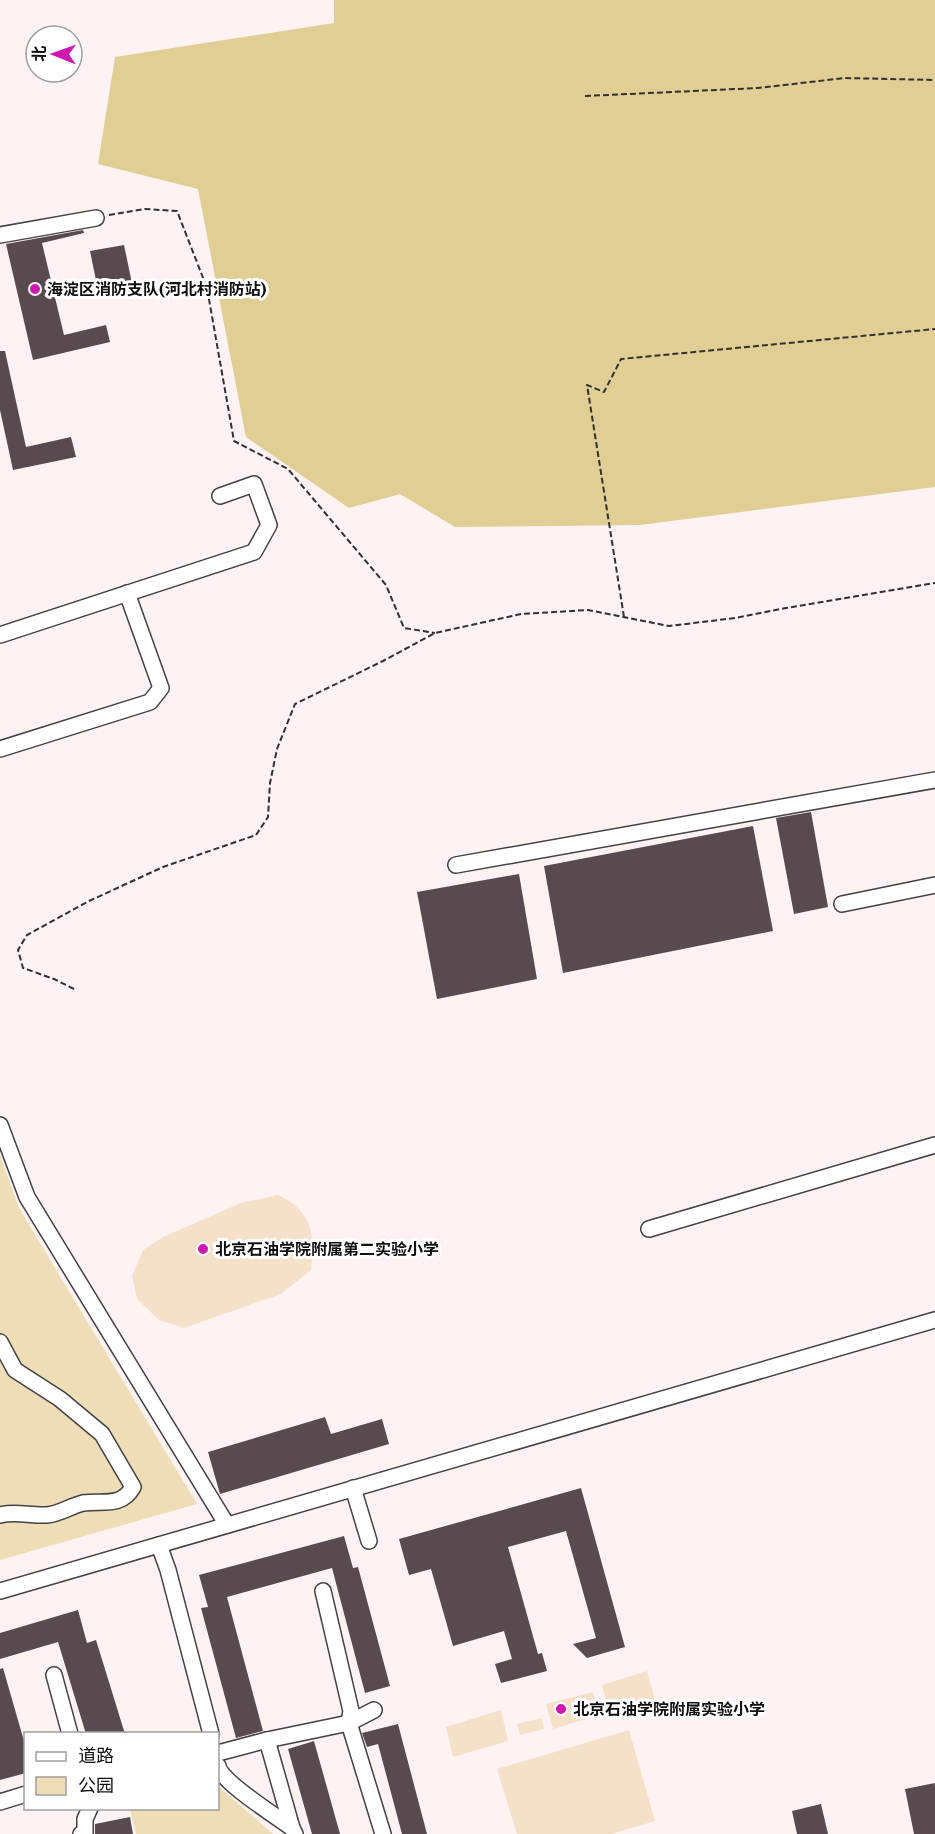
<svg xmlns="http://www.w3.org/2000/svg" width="935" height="1834" font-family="'IBM Plex Serif','Noto Sans SC',serif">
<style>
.green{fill:#eeddb6}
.forest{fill:#e1ce94}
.pitch{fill:#f5e1c9}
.building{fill:#594a50}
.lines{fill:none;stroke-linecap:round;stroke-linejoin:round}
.minor-casing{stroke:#424242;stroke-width:18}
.path{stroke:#313131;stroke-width:2;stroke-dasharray:6 3;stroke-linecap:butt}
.minor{stroke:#fff;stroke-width:15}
.poi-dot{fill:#cf18b2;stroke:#fff;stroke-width:2}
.labels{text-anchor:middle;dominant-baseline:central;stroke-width:6;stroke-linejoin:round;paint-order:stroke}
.poi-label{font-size:16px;font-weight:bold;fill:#0f0f0f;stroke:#fff;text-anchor:start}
</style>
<rect width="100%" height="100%" fill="#fff2f2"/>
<g class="green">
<path d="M0,1155L19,1208L197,1504L0,1560Z"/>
<path d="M218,1786L273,1834H136L130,1809L218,1808Z"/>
</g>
<path class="forest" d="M334,0H935V487L640,525L455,527L400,494L349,508L246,437L198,189L98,164L115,57L334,23Z"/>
<g class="pitch">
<path d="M278,1195C313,1211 315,1236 311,1270L281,1294L184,1328L159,1320L137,1299L132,1276L143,1250L163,1237L241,1203Z"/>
<path d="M647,1671L655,1700L609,1713L602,1685Z"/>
<path d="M593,1692L600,1715L553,1729L546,1704Z"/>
<path d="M501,1710L508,1741L453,1757L446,1727Z"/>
<path d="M542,1718L544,1729L520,1735L517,1724Z"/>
<path d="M629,1730L655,1821L611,1834H517L497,1769Z"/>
</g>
<g class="building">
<path d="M83,230L84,233L42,243L64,335L106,325L110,342L33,360L6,244Z"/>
<path d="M124,245L132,283L98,290L90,251Z"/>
<path d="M0,351H5L26,447L71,437L76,457L13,470L0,410Z"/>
<path d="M811,812L828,907L794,914L776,818Z"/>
<path d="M753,826L773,931L563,973L544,866Z"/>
<path d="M519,874L537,979L437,999L417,892Z"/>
<path d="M325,1417L331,1434L382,1419L389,1444L220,1494L208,1452Z"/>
<path d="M581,1488L625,1647L587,1658L573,1644L596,1638L566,1531L508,1547L538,1654L542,1653L547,1671L501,1683L495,1664L512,1659L504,1631L453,1646L431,1569L409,1575L399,1539Z"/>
<path d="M344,1536L353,1568L358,1567L390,1686L365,1693L332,1568L227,1597L263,1731L236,1738L201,1608L208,1607L199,1575Z"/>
<path d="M78,1610L87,1643L96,1640L125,1734H86L58,1642L0,1659V1633Z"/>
<path d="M3,1668L26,1748V1773L0,1780V1669Z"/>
<path d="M398,1724L427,1834H402L378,1744L367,1747L362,1733Z"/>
<path d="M314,1741L340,1834H312L288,1749Z"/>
<path d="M935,1783V1834H914L905,1789Z"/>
<path d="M821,1804L828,1834H797L792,1811Z"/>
<path d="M130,1817L133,1834H95V1824Z"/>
</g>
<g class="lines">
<defs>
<g id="minor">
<path d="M0,235L96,218"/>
<path d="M0,635L254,552L269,525L254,484L220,496"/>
<path d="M0,749L150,702L161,688L127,593"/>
<path d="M456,865L935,780"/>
<path d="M842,904L935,885"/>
<path d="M0,1125L27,1197L227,1525"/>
<path d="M649,1229L935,1145"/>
<path d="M0,1342L15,1370L60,1399L102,1434L133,1487C121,1508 103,1500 83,1503C71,1506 59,1514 47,1515C31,1516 15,1511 0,1515"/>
<path d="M353,1488L369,1541"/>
<path d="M159,1545L168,1570L211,1734"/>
<path d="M0,1591L935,1320"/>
<path d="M323,1591L351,1711L349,1723L383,1834"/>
<path d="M54,1675L70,1734"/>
<path d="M267,1740L292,1828"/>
<path d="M218,1753L267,1740L349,1723L374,1710"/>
<path d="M218,1766C221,1782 276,1816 292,1828L295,1834"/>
<path d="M0,1802L26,1794"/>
<path d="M81,1834L85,1833V1819L90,1808"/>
</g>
</defs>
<use href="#minor" class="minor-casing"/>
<g class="path">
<path d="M585,96L758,88L845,78L935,80"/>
<path d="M109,215L145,209L177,211L207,288L234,441L288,469L386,585L404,628L435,633"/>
<path d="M624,617L587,385L604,392L621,359L935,329"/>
<path d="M74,989L54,979L23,968L18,950L27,935L89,901L163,867L256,835L268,817L270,783L277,749L295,704L383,661L435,633L521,614L588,610L669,626L735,618L786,608L935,583"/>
</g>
<use href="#minor" class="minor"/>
</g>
<g class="poi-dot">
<circle cx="35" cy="289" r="6"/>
<circle cx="203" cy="1249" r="6"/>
<circle cx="561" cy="1709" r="6"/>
</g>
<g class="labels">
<g class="poi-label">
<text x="47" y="289">海淀区消防支队(河北村消防站)</text>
<text x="215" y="1249">北京石油学院附属第二实验小学</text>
<text x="573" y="1709">北京石油学院附属实验小学</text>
</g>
</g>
<rect x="24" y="1732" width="195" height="78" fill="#ffffff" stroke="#9f9f9f" stroke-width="1.5"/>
<rect x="36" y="1752" width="30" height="9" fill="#ffffff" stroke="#9f9f9f" stroke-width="1.5"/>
<text x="78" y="1762" font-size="18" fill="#0f0f0f">道路</text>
<rect x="36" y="1777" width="30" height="18" fill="#eeddb6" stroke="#9f9f9f" stroke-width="1.5"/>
<text x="78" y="1792" font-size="18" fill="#0f0f0f">公园</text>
<g transform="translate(54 54) rotate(271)"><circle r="28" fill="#ffffff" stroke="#9f9f9f" stroke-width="1.5"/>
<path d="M0-4.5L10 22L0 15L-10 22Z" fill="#cf18b2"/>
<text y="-9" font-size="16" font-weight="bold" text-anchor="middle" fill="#0f0f0f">北</text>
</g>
</svg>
